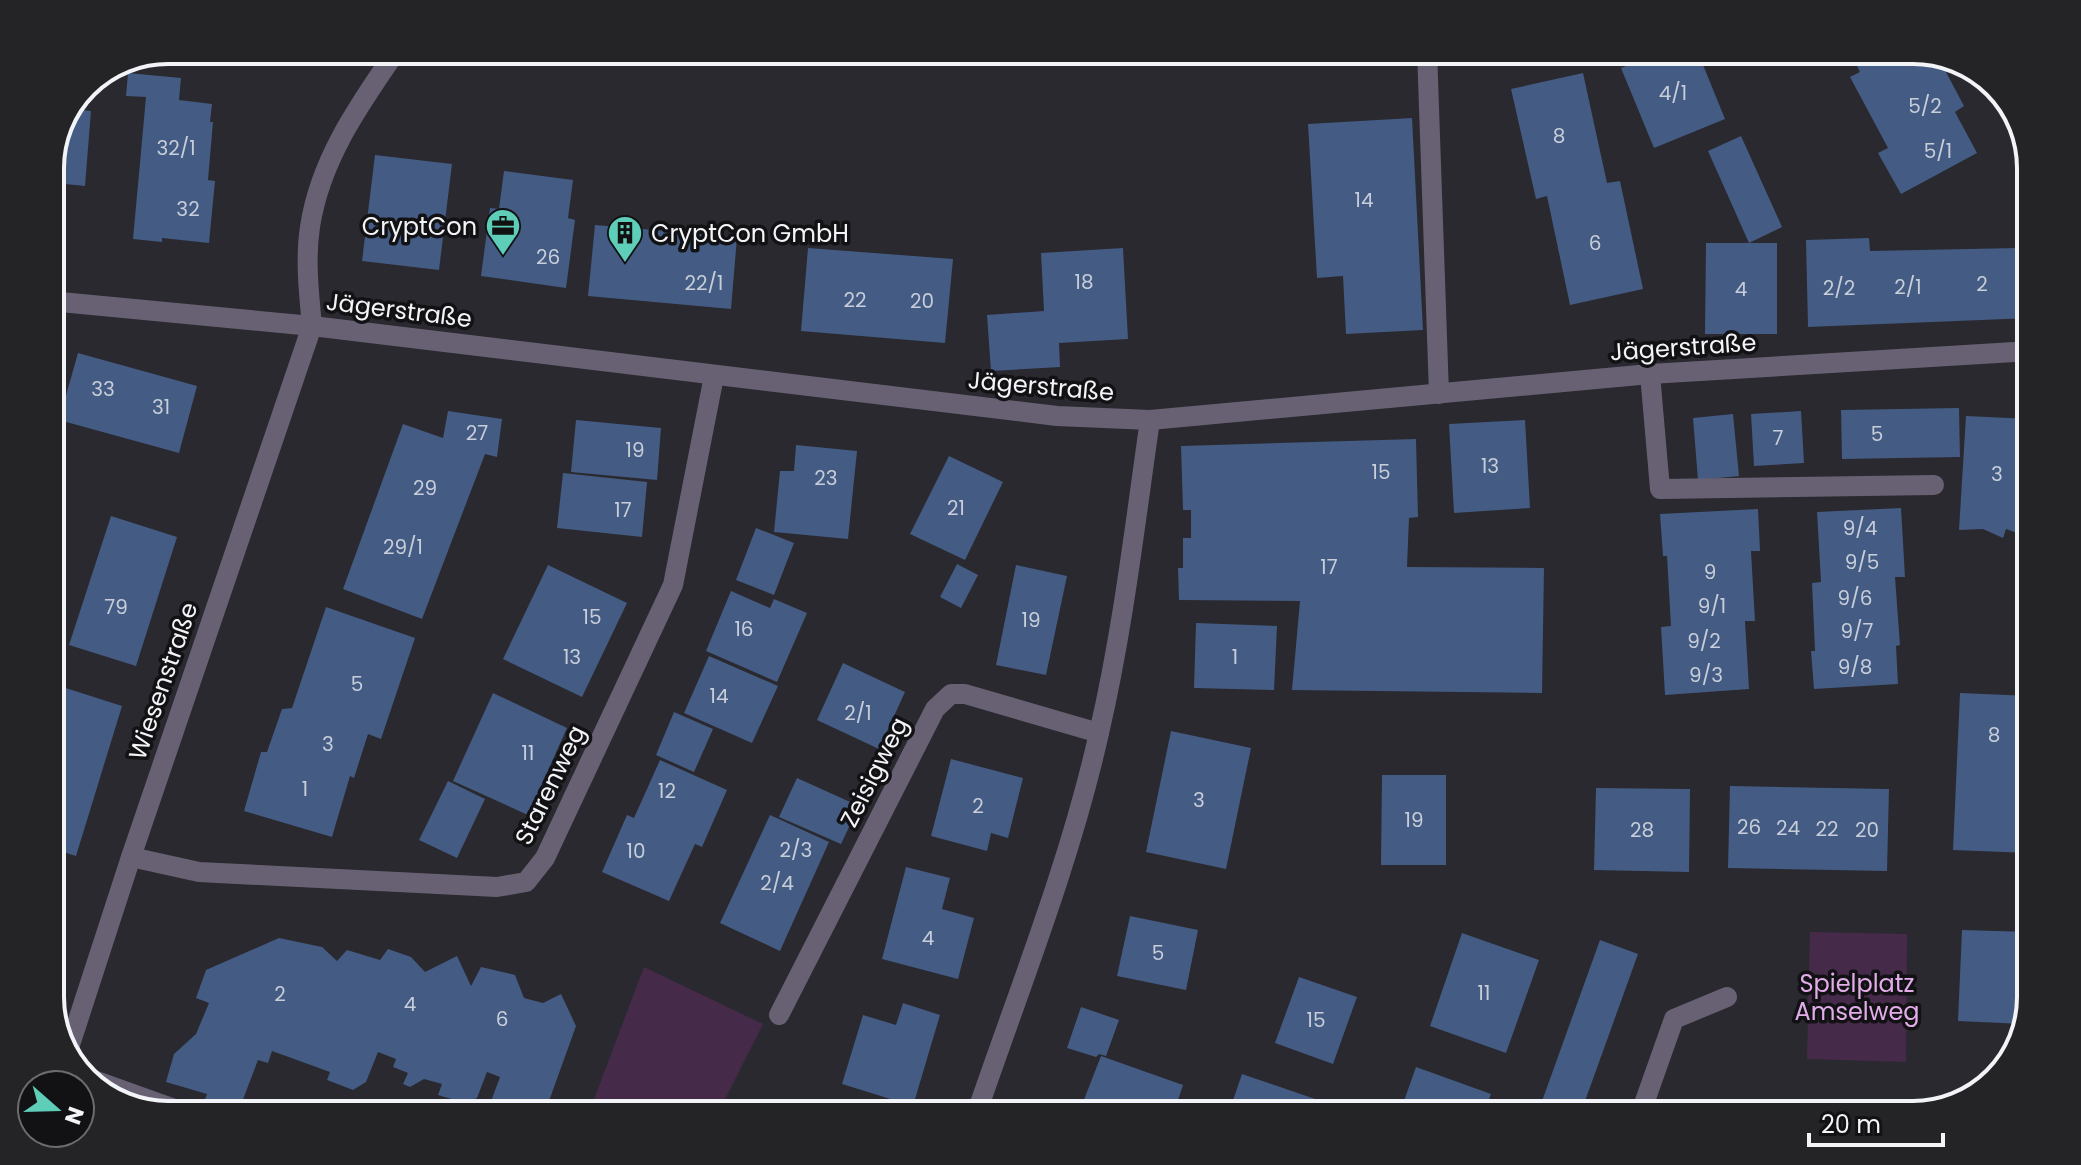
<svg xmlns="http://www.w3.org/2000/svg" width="2081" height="1165" font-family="Poppins,sans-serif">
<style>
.green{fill:#462a4a}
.building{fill:#445b83}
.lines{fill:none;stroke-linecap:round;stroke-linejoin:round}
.minor{stroke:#686174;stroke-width:20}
.labels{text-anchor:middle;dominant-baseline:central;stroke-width:7;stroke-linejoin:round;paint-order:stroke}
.number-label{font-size:20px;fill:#c7ceda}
.poi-label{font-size:24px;fill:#f3f4f7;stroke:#121215;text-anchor:end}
.street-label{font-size:24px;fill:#f3f4f7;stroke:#121215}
.park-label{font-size:24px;fill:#e1ace8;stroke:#121215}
.rim{fill:none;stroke:#f3f4f7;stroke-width:4}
</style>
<rect width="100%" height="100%" fill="#29292f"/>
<g class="green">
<path d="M1810,932L1907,934L1906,1062L1807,1059Z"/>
<path d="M644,967L763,1024L717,1115H588Z"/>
</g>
<g class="building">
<path d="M1666,50H1697L1725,119L1654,148L1621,68Z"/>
<path d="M1849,50H1913L1938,57L1964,106L1955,112L1977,153L1901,194L1878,153L1888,148L1850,77L1860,72Z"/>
<path d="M128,73L181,78L179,100L212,104L210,122H213L208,180L215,181L209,243L162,238V242L133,239L146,97L126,96Z"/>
<path d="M1583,73L1607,183L1620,181L1643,289L1570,305L1547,196L1536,199L1511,89Z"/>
<path d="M73,109L91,111L85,186L55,183L52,208L50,207V160Z"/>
<path d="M1412,118L1423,330L1346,334L1343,276L1317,278L1308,124Z"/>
<path d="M1741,136L1782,227L1749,243L1708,151Z"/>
<path d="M375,155L452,164L439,270L362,261Z"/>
<path d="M504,171L573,180L568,218L575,220L566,288L481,276L490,208L499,209Z"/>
<path d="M595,225L737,237L731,309L588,296Z"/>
<path d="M2031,225V318L1808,327L1806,240L1869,238L1870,251L2017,248L2015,226Z"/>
<path d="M1706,243H1777V334H1705Z"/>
<path d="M808,248L953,259L945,343L801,331Z"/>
<path d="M1123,248L1128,339L1059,343L1060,367L991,371L987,315L1044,311L1041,253Z"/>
<path d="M78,353L197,386L179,453L59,420Z"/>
<path d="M1959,408L1960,457L1842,459L1841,410Z"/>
<path d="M448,411L502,419L497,457L485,454L422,619L343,589L403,424L443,438Z"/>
<path d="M1801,411L1804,463L1754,466L1751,414Z"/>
<path d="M1733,414L1739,476L1698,480L1693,418Z"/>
<path d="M1966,416L2031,419V538L2006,529L2003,538L1983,529L1959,530Z"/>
<path d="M576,420L661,428L657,480L571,472Z"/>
<path d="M1525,420L1530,508L1454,513L1449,424Z"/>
<path d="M1416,439L1418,517L1409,518L1407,567L1544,568L1542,693L1292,690L1300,601L1179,600L1178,568H1183V538H1191V510H1183L1181,446Z"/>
<path d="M796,445L857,451L848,539L774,532L780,471H794Z"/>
<path d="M949,456L1003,482L965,560L910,534Z"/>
<path d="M563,473L647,482L642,537L557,528Z"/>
<path d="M1901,508L1905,577H1895L1900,645L1896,646L1898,684L1814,689L1811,651H1815L1812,583L1821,582L1817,512Z"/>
<path d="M1758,509L1760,551H1751L1755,621H1745L1749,689L1665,695L1661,627L1671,626L1667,556H1663L1660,514Z"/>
<path d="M111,516L177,537L136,666L69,645Z"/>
<path d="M756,528L794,543L774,595L736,580Z"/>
<path d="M957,564L978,575L961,608L940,597Z"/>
<path d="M548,565L627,603L582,697L503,659Z"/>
<path d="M1016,565L1067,576L1046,675L996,665Z"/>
<path d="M731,591L770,608L774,599L807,613L777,682L706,651Z"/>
<path d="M326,607L415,638L381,739L368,734L354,778L350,776L332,837L244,811L261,752H267L282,709L292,708Z"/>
<path d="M1196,623L1277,626L1274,690L1194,688Z"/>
<path d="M709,656L778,686L752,743L684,713Z"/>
<path d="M843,663L905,692L879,749L817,720Z"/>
<path d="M50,683L122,706L76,856L50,848Z"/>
<path d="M493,693L567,728L528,815L453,781Z"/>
<path d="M1960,693L2031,696L2029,853L1953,850Z"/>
<path d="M674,712L713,729L694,772L656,755Z"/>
<path d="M1171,731L1251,748L1226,869L1146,852Z"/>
<path d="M951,759L1023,778L1008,838L991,833L987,851L931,836Z"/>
<path d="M660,760L727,790L702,847L695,844L669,901L602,872L627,815L634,818Z"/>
<path d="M1382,775H1446V865H1381Z"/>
<path d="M797,778L859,806L841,844L779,817Z"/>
<path d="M448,781L485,799L457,858L419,840Z"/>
<path d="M1730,786L1889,789L1887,871L1728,868Z"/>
<path d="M1596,788L1690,789L1689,872L1594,870Z"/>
<path d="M770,815L829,842L780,951L720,923Z"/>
<path d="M906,867L950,878L942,909L974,918L958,979L882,959Z"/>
<path d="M1130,916L1198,930L1186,990L1117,976Z"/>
<path d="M1962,930L2031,932V998L2024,1024L1958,1021Z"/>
<path d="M1462,933L1539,960L1506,1053L1430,1026Z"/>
<path d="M279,938L322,947L337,961L347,950L380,960L388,949L411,957L425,972L457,956L471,986L481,967L515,975L524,998L543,1003L561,994L576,1026L544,1115H518L490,1104L500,1077L487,1072L477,1098L465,1103L438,1095L442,1084L424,1079L410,1087L403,1084L408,1073L393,1067L396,1059L378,1052L366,1082L353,1090L327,1080L330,1072L272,1051L268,1063L258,1060L242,1102L222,1111L203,1105L207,1094L166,1082L174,1054L196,1034L209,1003L196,998L206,970Z"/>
<path d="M1600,940L1638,954L1580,1115H1537Z"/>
<path d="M1299,977L1357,997L1333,1064L1275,1043Z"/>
<path d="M903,1003L940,1015L913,1106L842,1084L863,1015L896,1025Z"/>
<path d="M1081,1007L1119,1020L1106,1056L1099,1054L1096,1057L1067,1048Z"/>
<path d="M1101,1056L1183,1085L1173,1115H1078Z"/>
<path d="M1416,1067L1491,1094L1483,1115H1399Z"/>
<path d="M1242,1074L1321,1101L1317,1115H1228Z"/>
<path d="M1718,1102L1735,1106L1734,1112L1740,1115L1716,1112Z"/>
</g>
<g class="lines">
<g class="minor">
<path d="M1427,50L1439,394"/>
<path d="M50,301L312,326L1057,416L1150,420L1650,374L2031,351"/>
<path d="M1650,374L1660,489L1934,485"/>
<path d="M131,857L199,872L497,887L526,882L545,858L673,585L714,376"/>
<path d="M2029,879H2031"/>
<path d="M779,1015L935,709L951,694H965L1099,733"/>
<path d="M67,1054L131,857L312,326C309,294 305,259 310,227C320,160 359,105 397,50"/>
<path d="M85,1077L191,1115"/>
<path d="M976,1115C1019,989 1070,863 1099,733C1123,630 1135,524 1150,420"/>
<path d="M1640,1115L1674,1019L1727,997"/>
</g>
</g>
<defs>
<symbol id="office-pin" viewBox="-11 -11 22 30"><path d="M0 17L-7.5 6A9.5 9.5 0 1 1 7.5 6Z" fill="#5eceb8" stroke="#121215"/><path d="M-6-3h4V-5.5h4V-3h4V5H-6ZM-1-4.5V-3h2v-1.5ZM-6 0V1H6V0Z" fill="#111"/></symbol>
<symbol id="building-pin" viewBox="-11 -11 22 30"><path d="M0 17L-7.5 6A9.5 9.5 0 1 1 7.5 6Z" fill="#5eceb8" stroke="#121215"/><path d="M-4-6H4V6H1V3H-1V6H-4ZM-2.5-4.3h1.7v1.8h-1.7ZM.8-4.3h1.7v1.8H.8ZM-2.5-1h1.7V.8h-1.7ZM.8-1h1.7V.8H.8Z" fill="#111"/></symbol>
</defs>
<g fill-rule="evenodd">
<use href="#office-pin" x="483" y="206" width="40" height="54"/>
<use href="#building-pin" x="605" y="213" width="40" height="54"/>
</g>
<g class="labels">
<g class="number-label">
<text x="1673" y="93">4/1</text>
<text x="1925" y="106">5/2</text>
<text x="1559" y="136">8</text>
<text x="176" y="148">32/1</text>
<text x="1938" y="151">5/1</text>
<text x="1364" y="200">14</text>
<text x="188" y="209">32</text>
<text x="1595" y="243">6</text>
<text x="548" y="257">26</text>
<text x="1084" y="282">18</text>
<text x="704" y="283">22/1</text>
<text x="1982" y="284">2</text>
<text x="1908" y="287">2/1</text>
<text x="1839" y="288">2/2</text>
<text x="1741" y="289">4</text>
<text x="855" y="300">22</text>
<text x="922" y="301">20</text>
<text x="103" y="389">33</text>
<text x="161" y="407">31</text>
<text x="477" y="433">27</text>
<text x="1877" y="434">5</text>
<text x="1778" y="438">7</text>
<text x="635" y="450">19</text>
<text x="1490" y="466">13</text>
<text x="1381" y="472">15</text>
<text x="1997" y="474">3</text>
<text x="826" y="478">23</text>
<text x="425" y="488">29</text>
<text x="956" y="508">21</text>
<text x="623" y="510">17</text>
<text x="1860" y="528">9/4</text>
<text x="403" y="547">29/1</text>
<text x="1862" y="562">9/5</text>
<text x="1329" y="567">17</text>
<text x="1710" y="572">9</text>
<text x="1855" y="598">9/6</text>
<text x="1712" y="606">9/1</text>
<text x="116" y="607">79</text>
<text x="592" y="617">15</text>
<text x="1031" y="620">19</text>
<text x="744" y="629">16</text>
<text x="1857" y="631">9/7</text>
<text x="1704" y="641">9/2</text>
<text x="572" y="657">13</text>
<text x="1235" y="657">1</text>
<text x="1855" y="667">9/8</text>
<text x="1706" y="675">9/3</text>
<text x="357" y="684">5</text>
<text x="719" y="696">14</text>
<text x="858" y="713">2/1</text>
<text x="1994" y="735">8</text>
<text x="328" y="744">3</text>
<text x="528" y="753">11</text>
<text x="305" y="789">1</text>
<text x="667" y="791">12</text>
<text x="1199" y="800">3</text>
<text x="978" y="806">2</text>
<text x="1414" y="820">19</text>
<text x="1749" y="827">26</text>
<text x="1788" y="828">24</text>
<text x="1827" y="829">22</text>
<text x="1642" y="830">28</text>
<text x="1867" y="830">20</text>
<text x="796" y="850">2/3</text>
<text x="636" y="851">10</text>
<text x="777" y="883">2/4</text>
<text x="928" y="938">4</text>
<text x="1158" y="953">5</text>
<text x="1484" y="993">11</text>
<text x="280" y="994">2</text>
<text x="410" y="1004">4</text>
<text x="502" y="1019">6</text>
<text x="1316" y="1020">15</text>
</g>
<g class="poi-label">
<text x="477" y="226">CryptCon</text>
<text x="651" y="233" text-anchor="start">CryptCon GmbH</text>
</g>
<g class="street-label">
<text transform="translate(399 310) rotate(7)">Jägerstraße</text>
<text transform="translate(1683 347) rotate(-4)">Jägerstraße</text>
<text transform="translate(1041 386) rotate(5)">Jägerstraße</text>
<text transform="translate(163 681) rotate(-71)">Wiesenstraße</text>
<text transform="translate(874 772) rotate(-63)">Zeisigweg</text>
<text transform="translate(550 785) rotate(-64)">Starenweg</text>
</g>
<g class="park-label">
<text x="1857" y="983">Spielplatz<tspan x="1857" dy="28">Amselweg</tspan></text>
</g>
</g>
<path d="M0 0H2081V1165H0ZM168 64H1913A104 104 0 0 1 2017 168V997A104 104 0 0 1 1913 1101H168A104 104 0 0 1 64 997V168A104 104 0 0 1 168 64Z" fill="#242427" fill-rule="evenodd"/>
<path class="rim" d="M168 64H1913A104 104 0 0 1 2017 168V997A104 104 0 0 1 1913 1101H168A104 104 0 0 1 64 997V168A104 104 0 0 1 168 64Z"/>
<g transform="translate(56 1109) rotate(110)"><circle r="38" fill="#121215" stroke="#6c6c6f" stroke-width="2"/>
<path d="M0-6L14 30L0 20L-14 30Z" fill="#5eceb8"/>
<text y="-12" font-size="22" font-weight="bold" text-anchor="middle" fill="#f3f4f7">N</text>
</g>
<path d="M1809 1133v12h134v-12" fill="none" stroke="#f3f4f7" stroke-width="4"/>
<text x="1821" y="1133" font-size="24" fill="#f3f4f7" stroke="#121215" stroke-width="6" paint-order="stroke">20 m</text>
</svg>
